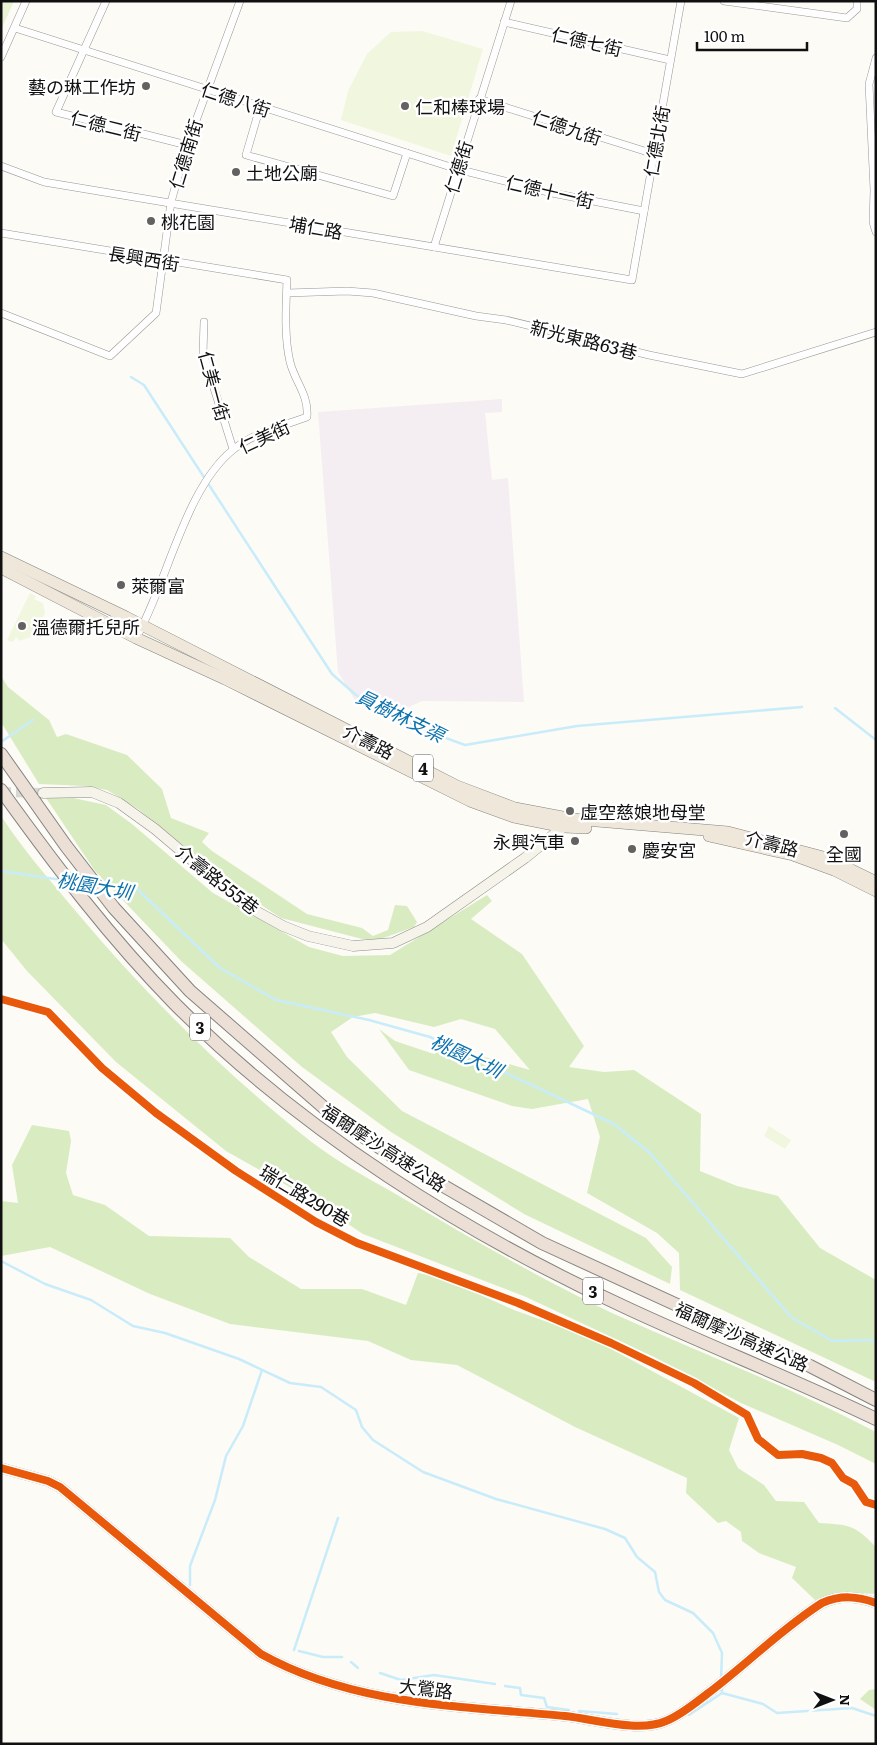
<svg xmlns="http://www.w3.org/2000/svg" width="877" height="1745" font-family="Literata,'Noto Sans TC','Noto Sans JP',serif">
<style>
.industrial{fill:#f4eef2}
.green{fill:#e8f4d4}
.forest{fill:#d9ecc1}
.pitch{fill:#f1f7de}
.lines{fill:none;stroke-linecap:round;stroke-linejoin:round}
.stream{stroke:#c9ecfa;stroke-width:2.5}
.secondary-tunnel{stroke:#d9d8d4;stroke-width:10;stroke-dasharray:10 5;stroke-linecap:butt}
.street-casing{stroke:#969694;stroke-width:8}
.secondary-casing{stroke:#8d8c8a;stroke-width:11}
.primary-casing{stroke:#848381;stroke-width:12}
.highway-casing{stroke:#848381;stroke-width:14}
.street{stroke:#fffefe;stroke-width:7}
.secondary{stroke:#f6f3eb;stroke-width:10}
.primary{stroke:#eee7da;stroke-width:11}
.highway{stroke:#ebdfd6;stroke-width:12}
.cycleway-casing{stroke:#fff;stroke-width:11}
.cycleway{stroke:#e8590c;stroke-width:8}
.poi-dot{fill:#636260;stroke:#fff;stroke-width:2}
.labels{text-anchor:middle;dominant-baseline:central;stroke-width:5;stroke-linejoin:round;paint-order:stroke}
.shield{fill:#fff;stroke:#585858;stroke-width:1}
.shield-label{font-size:16px;font-weight:bold;fill:#101010}
.street-label{font-size:18px;fill:#101010;stroke:#fff}
.poi-label{font-size:18px;fill:#101010;stroke:#fff;text-anchor:start}
.water-label{font-size:19px;font-style:italic;fill:#0d72ad;stroke:#fff}
</style>
<rect width="100%" height="100%" fill="#fcfbf6"/>
<path class="industrial" d="M502,399V412L485,413L492,480L508,478L524,702L422,701L387,717L356,702L338,672L318,412Z"/>
<path class="green" d="M1,1H14L1,30Z"/>
<g class="forest">
<path d="M1,676L8,687L49,720L57,737L66,734L127,755L162,789L171,818L209,833L202,842L212,851L307,914L362,928L373,936L388,930L395,905L407,906L417,922L414,927L378,940L362,939L281,918L240,891L138,809L107,790L85,786L39,784L1,722Z"/>
<path d="M64,796L106,805L132,824L213,893L309,947L343,956L390,955L487,895L492,901L471,919L522,954L584,1046L569,1067L604,1072L634,1070L701,1114L700,1171L737,1186L778,1196L820,1248L876,1280V1382L680,1290L679,1253L657,1233L587,1193L600,1137L588,1099L532,1109L512,1106L409,1070L379,1029L395,1041L434,1054L449,1047L530,1070L495,1029L461,1019L434,1027L375,1013L353,1017L331,1032L347,1057L402,1111L646,1238L672,1267L670,1284L524,1214L391,1132L302,1067L181,961L95,871L46,798Z"/>
<path d="M1,816C25,852 52,883 79,915C148,997 225,1073 309,1140C341,1165 376,1182 411,1203C477,1242 543,1280 612,1313C700,1353 791,1387 876,1432V1464L838,1445L741,1403L656,1358L526,1297L363,1234L309,1198L226,1151L116,1062L27,971L1,939Z"/>
<path d="M32,1125L69,1131L71,1141L66,1173L73,1195L105,1205L149,1236L230,1238L249,1257L301,1289H362L406,1305L418,1273L443,1278L514,1310L589,1337L739,1418L729,1450L738,1468L764,1485L776,1501L804,1502L819,1523C849,1525 854,1524 876,1547V1594L839,1592L815,1600L792,1578L796,1567L759,1553L742,1541L741,1532L726,1521L718,1523L686,1493L687,1478L575,1427L457,1365L411,1360L368,1341L230,1324L150,1294L50,1247L1,1256V1201L18,1203L12,1165Z"/>
<path d="M876,1689V1710L860,1699L869,1690Z"/>
</g>
<g class="pitch">
<path d="M422,31L483,49L451,156L341,120L348,91L367,54L391,32Z"/>
<path d="M30,593L36,596L34,599L43,603L45,613L33,636L20,641L16,637L13,642L7,640Z"/>
<path d="M769,1126L791,1140L785,1149L764,1136Z"/>
</g>
<g class="lines">
<g class="stream">
<path d="M131,377L144,385L332,674L356,695L424,730L465,745L577,726L802,707"/>
<path d="M835,708L876,740"/>
<path d="M1,742L33,720"/>
<path d="M1,871L62,880"/>
<path d="M75,881L89,883"/>
<path d="M102,884L136,888L220,968L276,1000L369,1020L430,1037L614,1124L650,1153L791,1317L832,1341L871,1340L876,1343"/>
<path d="M1,1261L45,1284L91,1300L133,1326L165,1333L239,1359L290,1383L321,1387L356,1410L362,1427L373,1440L423,1472L496,1499L605,1529L625,1538L637,1557L655,1572L659,1592L665,1600L693,1613L713,1633L722,1653L721,1679"/>
<path d="M190,1585V1566L215,1500L226,1456L243,1426L262,1370"/>
<path d="M294,1650L338,1518"/>
<path d="M299,1651L323,1657H342"/>
<path d="M351,1662L358,1668"/>
<path d="M380,1673L401,1680L434,1675L495,1684"/>
<path d="M505,1686L520,1688L521,1695L544,1698L547,1707L569,1710"/>
<path d="M722,1686V1693L763,1704L777,1713L852,1708L876,1716"/>
<path d="M579,1711L617,1714"/>
<path d="M689,1715L722,1693"/>
</g>
<path class="secondary-tunnel" d="M1,792L43,793"/>
<defs>
<g id="street">
<path d="M106,1L56,112L187,145"/>
<path d="M724,1L847,18L857,9V1"/>
<path d="M504,22L670,60"/>
<path d="M15,28L457,169L552,193L644,211"/>
<path d="M1,57L26,1"/>
<path d="M876,58L869,84L874,190L873,222L876,232"/>
<path d="M479,99L654,154"/>
<path d="M260,107L246,155L393,196L407,153"/>
<path d="M1,166L44,182L632,280L681,1"/>
<path d="M1,233L287,280C286,306 284,336 290,362C295,382 309,395 307,417C282,426 254,433 234,449C185,487 167,584 136,638"/>
<path d="M434,247L511,1"/>
<path d="M287,293L347,291L373,293L476,316L506,320L649,355L742,374L876,332"/>
<path d="M1,313L110,356L156,313L171,202L187,145L240,1"/>
<path d="M204,322L203,353L233,449"/>
<path d="M1,999L48,1012L102,1068L156,1113L236,1171L316,1222L357,1243L518,1303L611,1343L694,1383L747,1415L758,1439L778,1455L802,1454L821,1458L832,1463L843,1478L854,1484L866,1502L876,1505"/>
</g>
<g id="secondary">
<path d="M43,793L92,792L119,803L155,829L245,905L283,926L308,936L353,946L393,943L427,927L525,858L568,823"/>
<path d="M1,1468L48,1481L60,1487L261,1654C354,1706 462,1706 565,1716C594,1719 639,1733 666,1721C681,1715 694,1704 707,1694C746,1665 781,1629 822,1603C841,1595 857,1596 876,1603"/>
</g>
<g id="primary">
<path d="M1,557L126,617L457,786L515,808L573,819L728,832L827,858L876,882"/>
<path d="M1,568L136,638L225,679L470,801L514,817L564,827L586,828"/>
<path d="M709,836L793,855L834,870L876,891"/>
</g>
<g id="highway">
<path d="M1,754L66,846L114,908L190,991L337,1119L397,1159L542,1243L810,1366L876,1400"/>
<path d="M1,790C55,865 110,938 175,1004C303,1132 465,1234 629,1309C711,1347 795,1380 876,1419"/>
</g>
</defs>
<use href="#street" class="street-casing"/>
<use href="#secondary" class="secondary-casing"/>
<use href="#primary" class="primary-casing"/>
<use href="#highway" class="highway-casing"/>
<use href="#street" class="street"/>
<use href="#secondary" class="secondary"/>
<use href="#primary" class="primary"/>
<use href="#highway" class="highway"/>
<defs>
<g id="cycleway">
<path d="M1,999L48,1012L102,1068L156,1113L236,1171L316,1222L357,1243L518,1303L611,1343L694,1383L747,1415L758,1439L778,1455L802,1454L821,1458L832,1463L843,1478L854,1484L866,1502L876,1505"/>
<path d="M1,1468L48,1481L60,1487L261,1654C354,1706 462,1706 565,1716C594,1719 639,1733 666,1721C681,1715 694,1704 707,1694C746,1665 781,1629 822,1603C841,1595 857,1596 876,1603"/>
</g>
</defs>
<use href="#cycleway" class="cycleway-casing"/>
<use href="#cycleway" class="cycleway"/>
</g>
<g class="poi-dot">
<circle cx="146" cy="86" r="5"/>
<circle cx="405" cy="106" r="5"/>
<circle cx="236" cy="172" r="5"/>
<circle cx="151" cy="221" r="5"/>
<circle cx="121" cy="585" r="5"/>
<circle cx="22" cy="626" r="5"/>
<circle cx="570" cy="811" r="5"/>
<circle cx="844" cy="834" r="5"/>
<circle cx="575" cy="841" r="5"/>
<circle cx="632" cy="849" r="5"/>
</g>
<g class="labels">
<g class="shield">
<rect x="413" y="754.5" width="20" height="27" rx="4"/>
<rect x="190" y="1013.5" width="20" height="27" rx="4"/>
<rect x="583" y="1277.5" width="20" height="27" rx="4"/>
</g>
<g class="shield-label">
<text x="423" y="768">4</text>
<text x="200" y="1027">3</text>
<text x="593" y="1291">3</text>
</g>
<g class="street-label">
<text transform="translate(587 41) rotate(13)">仁德七街</text>
<text transform="translate(236 99) rotate(18)">仁德八街</text>
<text transform="translate(106 125) rotate(14)">仁德二街</text>
<text transform="translate(567 127) rotate(18)">仁德九街</text>
<text transform="translate(656 141) rotate(-80)">仁德北街</text>
<text transform="translate(185 154) rotate(-73)">仁德南街</text>
<text transform="translate(458 167) rotate(-73)">仁德街</text>
<text transform="translate(550 191) rotate(13)">仁德十一街</text>
<text transform="translate(316 227) rotate(10)">埔仁路</text>
<text transform="translate(144 258) rotate(9)">長興西街</text>
<text transform="translate(584 339) rotate(14)">新光東路63巷</text>
<text transform="translate(215 386) rotate(75)">仁美一街</text>
<text transform="translate(264 436) rotate(-25)">仁美街</text>
<text transform="translate(369 741) rotate(27)">介壽路</text>
<text transform="translate(772 843) rotate(14)">介壽路</text>
<text transform="translate(218 879) rotate(38)">介壽路555巷</text>
<text transform="translate(384 1147) rotate(33)">福爾摩沙高速公路</text>
<text transform="translate(305 1195) rotate(31)">瑞仁路290巷</text>
<text transform="translate(742 1336) rotate(24)">福爾摩沙高速公路</text>
<text transform="translate(426 1688) rotate(7)">大鶯路</text>
</g>
<g class="poi-label">
<text x="136" y="86" text-anchor="end">藝の琳工作坊</text>
<text x="415" y="106">仁和棒球場</text>
<text x="246" y="172">土地公廟</text>
<text x="161" y="221">桃花園</text>
<text x="131" y="585">萊爾富</text>
<text x="32" y="626">溫德爾托兒所</text>
<text x="580" y="811">虛空慈娘地母堂</text>
<text x="565" y="841" text-anchor="end">永興汽車</text>
<text x="642" y="849">慶安宮</text>
<text x="844" y="853" text-anchor="middle">全國</text>
</g>
<g class="water-label">
<text transform="translate(401 715) rotate(26)">員樹林支渠</text>
<text transform="translate(95 885) rotate(10)">桃園大圳</text>
<text transform="translate(467 1055) rotate(25)">桃園大圳</text>
</g>
</g>
<rect width="877" height="1745" fill="none" stroke="#101010" stroke-width="5"/>
<g transform="translate(832 1700) rotate(90)" stroke="#ffffff" stroke-width="4" paint-order="stroke">
<path d="M0-4L9 19L0 12L-9 19Z" fill="#101010"/>
<text y="-8" font-size="14" font-weight="bold" text-anchor="middle" fill="#101010">N</text>
</g>
<path d="M697 42v8h110v-8" fill="none" stroke="#101010" stroke-width="2.5"/>
<text x="704" y="42" font-size="15" fill="#101010" stroke="#ffffff" stroke-width="4" paint-order="stroke">100 m</text>
</svg>
